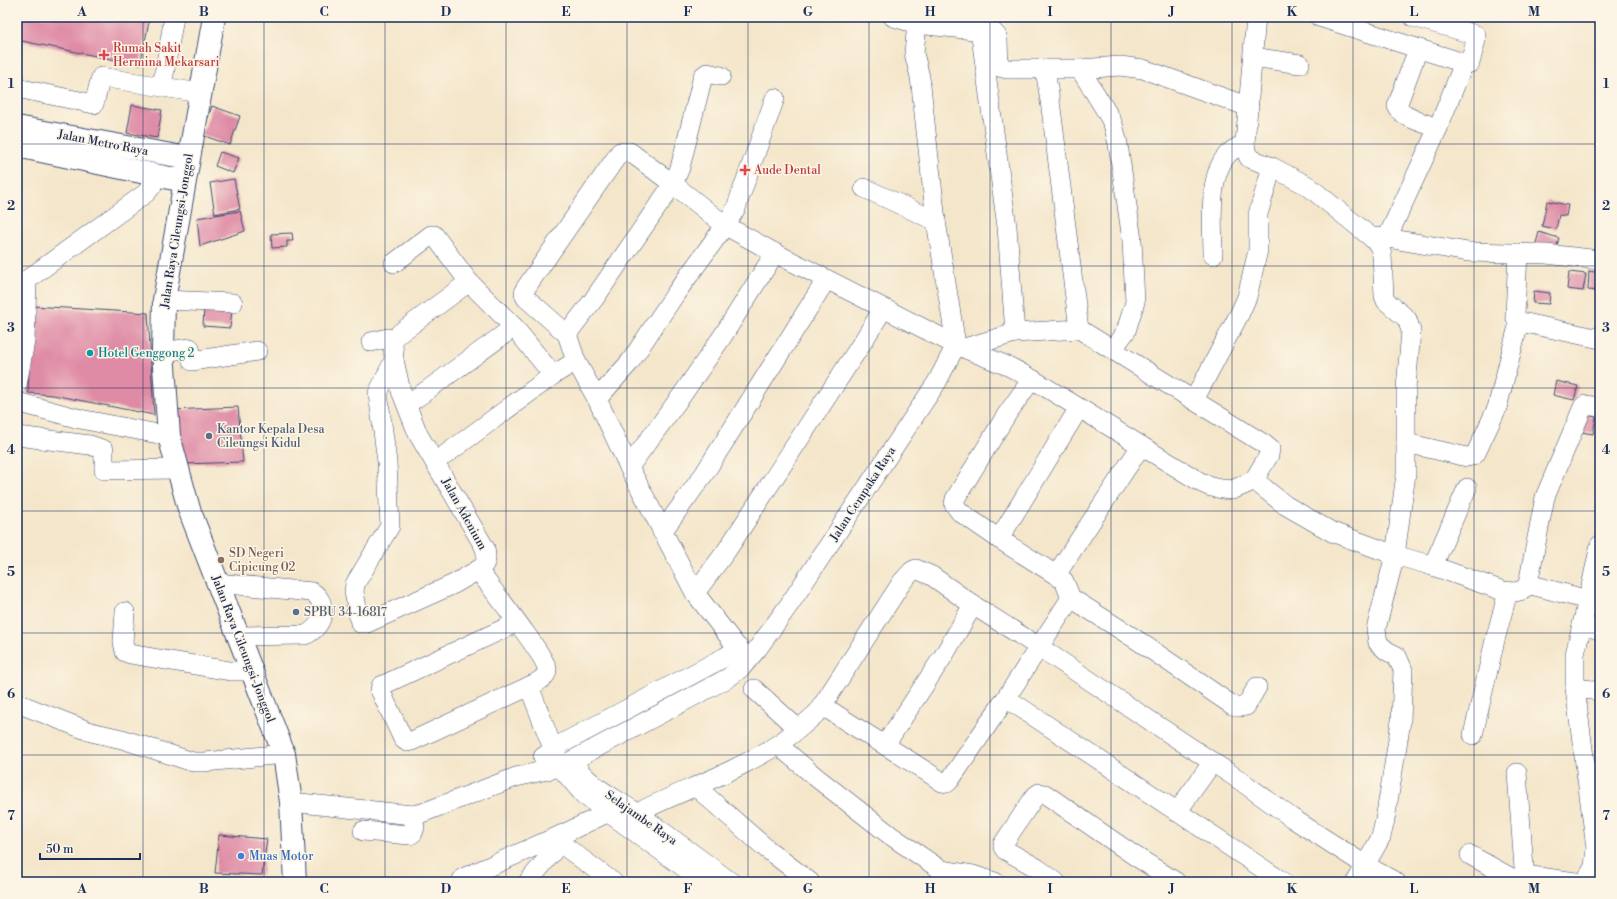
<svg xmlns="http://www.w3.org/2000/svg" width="1617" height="899" font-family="'Libre Bodoni',serif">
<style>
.building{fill:#df8ba6}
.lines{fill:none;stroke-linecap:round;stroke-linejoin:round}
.minor-casing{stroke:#3c4a6e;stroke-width:20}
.major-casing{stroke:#3c4a6e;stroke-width:24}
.minor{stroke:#fff;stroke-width:19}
.major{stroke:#fff;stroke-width:22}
.grid{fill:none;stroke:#1b2f5e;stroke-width:1;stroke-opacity:0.55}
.health-dot{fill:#e0444e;stroke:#fcf5e5;stroke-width:1.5}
.culture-dot{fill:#0f9aa8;stroke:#fcf5e5;stroke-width:1.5}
.service-dot{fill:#5c6f8a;stroke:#fcf5e5;stroke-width:1.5}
.education-dot{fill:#8d6e63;stroke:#fcf5e5;stroke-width:1.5}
.shop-dot{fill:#3f7fe0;stroke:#fcf5e5;stroke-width:1.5}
.labels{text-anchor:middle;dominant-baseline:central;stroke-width:3;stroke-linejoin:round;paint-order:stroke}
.health-label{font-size:12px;fill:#be3a42;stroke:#fcf5e5;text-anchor:start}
.street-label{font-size:12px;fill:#1b2f5e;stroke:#fcf5e5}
.culture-label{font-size:12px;fill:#0d838f;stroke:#fcf5e5;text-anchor:start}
.service-label{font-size:12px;fill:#4e5e75;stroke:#fcf5e5;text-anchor:start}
.education-label{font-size:12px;fill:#785e54;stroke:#fcf5e5;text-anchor:start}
.shop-label{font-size:12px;fill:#366cbe;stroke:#fcf5e5;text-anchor:start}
.neatline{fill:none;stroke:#1b2f5e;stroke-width:1.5}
.grid-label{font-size:13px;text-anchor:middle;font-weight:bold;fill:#1b2f5e}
</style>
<rect width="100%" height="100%" fill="#fcf5e5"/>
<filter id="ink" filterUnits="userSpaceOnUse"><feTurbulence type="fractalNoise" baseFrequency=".025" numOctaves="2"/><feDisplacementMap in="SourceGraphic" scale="8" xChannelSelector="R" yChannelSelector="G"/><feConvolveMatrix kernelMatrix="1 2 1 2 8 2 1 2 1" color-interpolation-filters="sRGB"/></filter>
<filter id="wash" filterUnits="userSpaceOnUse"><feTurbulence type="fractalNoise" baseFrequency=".012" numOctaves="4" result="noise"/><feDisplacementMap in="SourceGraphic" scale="16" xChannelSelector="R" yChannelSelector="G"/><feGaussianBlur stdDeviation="0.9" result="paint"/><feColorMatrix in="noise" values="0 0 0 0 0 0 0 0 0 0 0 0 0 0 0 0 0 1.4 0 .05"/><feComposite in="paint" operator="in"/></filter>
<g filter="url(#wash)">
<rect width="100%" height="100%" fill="#f4e6ca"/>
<g id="blocks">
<g class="building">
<path d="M17,17H150L140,65L17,40Z"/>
<path d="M132,105L162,110L157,138L127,133Z"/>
<path d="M212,106L240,116L230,145L202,135Z"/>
<path d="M220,152L239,158L233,173L215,166Z"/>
<path d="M234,179L240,209L215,214L210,183Z"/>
<path d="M1547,201L1568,205L1566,216L1559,215L1556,229L1542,226Z"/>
<path d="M240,211L245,231L200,246L197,218Z"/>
<path d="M1539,232L1559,238L1555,253L1535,247Z"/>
<path d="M292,233L293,241H287V247L272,248L271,234Z"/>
<path d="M1589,271L1600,273L1598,291L1588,290Z"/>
<path d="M1569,272L1586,274L1583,291L1567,289Z"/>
<path d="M1534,291L1550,293L1549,304L1533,303Z"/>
<path d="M32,306L148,313L154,415L53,395L28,393Z"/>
<path d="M204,308L232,310L230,328L203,326Z"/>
<path d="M1556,381L1578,386L1574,400L1553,395Z"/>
<path d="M238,407L243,462L183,464L171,410Z"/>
<path d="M1585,415L1596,417L1593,434L1581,432Z"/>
<path d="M219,835L267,839L262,875L215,873Z"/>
</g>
</g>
</g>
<g filter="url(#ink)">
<use href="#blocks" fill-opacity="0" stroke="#3c4a6e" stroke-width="1"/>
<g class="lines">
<defs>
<g id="minor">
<path d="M893,17L917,24"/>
<path d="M1256,17L1245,143L1246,151L1249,158L1272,167L1308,186L1371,237L1379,245L1382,255L1384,296L1386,301L1407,319L1411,331L1406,388V474L1395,555L1376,629L1378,643L1387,651L1397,656L1403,670L1401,721L1385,820L1381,837L1356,882"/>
<path d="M1319,17L1467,64L1470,63L1476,40V35L1413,17"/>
<path d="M980,29L1007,227L1015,333"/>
<path d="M1418,49L1397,106C1401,118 1427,124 1438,128"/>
<path d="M1253,57L1300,64"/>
<path d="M1045,69L1051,108L1079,329"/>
<path d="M1080,69L1120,66L1143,69L1249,107"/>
<path d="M162,86L174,17"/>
<path d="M17,88L94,104L101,77L200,93"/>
<path d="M864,188L936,221"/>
<path d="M1371,237L1387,238L1468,252L1546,254L1600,260"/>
<path d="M1387,238L1438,128L1464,63"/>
<path d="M1518,253L1515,315L1517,321L1600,339"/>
<path d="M1213,255C1213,226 1207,178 1227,155C1231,150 1239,147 1245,143"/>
<path d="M394,263L431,235H434L469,282L514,327L553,375L576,361"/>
<path d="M17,287L146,193L152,186L154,174"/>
<path d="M164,300L233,303"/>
<path d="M400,333L469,282"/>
<path d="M567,334L526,298L524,294L525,289L620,152H630L673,184L680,168L703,76L707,73L721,76"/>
<path d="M371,342L388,338L393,342L394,360L401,391L418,434L485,548C487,558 487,565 478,570C489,585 546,657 547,669C547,676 542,679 536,683L412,741L407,742L403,739L380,690L381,686L516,623"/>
<path d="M163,352L190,348L192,361L257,351"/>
<path d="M394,360L378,393L387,462L390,526L355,584L354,592L360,623H367L454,584L478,570"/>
<path d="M1032,379L1007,414L955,499L954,504L960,512L999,539L1079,408"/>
<path d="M17,385L25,341L27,281"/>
<path d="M415,399L514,327"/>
<path d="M597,399L630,362L676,293L729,220L736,208L775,98"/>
<path d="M1194,400L1240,313L1247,297L1258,250V214L1272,167"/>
<path d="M17,402L80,419L169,436"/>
<path d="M17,436L90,445L104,450V470L178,469"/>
<path d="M1406,443L1467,457L1473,456L1476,453L1497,408L1519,322"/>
<path d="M445,455L553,375"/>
<path d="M629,467L682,395L722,337L775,253"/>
<path d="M1254,480L1285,505L1332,532L1395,555L1433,566L1503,591L1515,592L1523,590L1528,584L1588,600L1575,654V688L1596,848L1594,867L1585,882"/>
<path d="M662,532L704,474L826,280"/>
<path d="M999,539L1056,575L1064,581L1071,598L1137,640L1232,705L1239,707L1246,706L1257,687"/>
<path d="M1433,566L1467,488"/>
<path d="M1056,575L1141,446"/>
<path d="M217,583L312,592C330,603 323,628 305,635L238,636"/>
<path d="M1528,584L1545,497L1583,407L1585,405L1600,407"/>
<path d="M695,593L727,550L862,343L883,309"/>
<path d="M1071,598L1039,647L1238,779L1292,818L1365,865L1396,882"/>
<path d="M1588,600L1600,545"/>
<path d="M125,612L123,642L125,652L130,654L230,671H252"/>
<path d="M1582,627L1600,629"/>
<path d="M747,660L695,593L629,467L597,399L576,361L567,334L594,299L673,184L726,226L775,253L956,345L1010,367L1032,379L1202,483L1211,487L1222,489L1232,490L1244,485L1254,480L1269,455L1270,449L1264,444L1079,329L1015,333L964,348"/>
<path d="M529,686L560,767L584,795L704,882"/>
<path d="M1575,688L1600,691"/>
<path d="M754,689L798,729"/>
<path d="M17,703L91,732L122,739L193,762H205L284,754"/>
<path d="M822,705C861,732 903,755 942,782L947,783L950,780L1006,698L1283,882"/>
<path d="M1473,735L1495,640L1508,592"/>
<path d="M778,745L817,778L890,835L941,870L943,875L942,882"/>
<path d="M885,745L944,655L973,605"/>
<path d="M543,757L563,743L725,657L739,648"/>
<path d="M574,763C589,787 616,798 638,814C669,836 700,859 731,882"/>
<path d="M1517,773L1525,882"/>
<path d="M696,787L767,849L810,882"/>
<path d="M291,802L412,815L422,813L516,777L560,767L728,678L742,667L758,648L789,605L937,382L956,345L936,221L920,77L914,53L917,24L993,32L997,36L998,40L999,67L1007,69H1080L1106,111L1113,124L1118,144L1132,240L1135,302L1126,331L1113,349"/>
<path d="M1177,812L1212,763"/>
<path d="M621,821C673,793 730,776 780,743C793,734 806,723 818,712L902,582L912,571L916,569L932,576L973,605L1039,647L1006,698"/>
<path d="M363,831L410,835L413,833L415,827L412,815"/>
<path d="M560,843L613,882"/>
<path d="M1470,855L1519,882"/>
<path d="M941,870L973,875L995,882"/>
<path d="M1524,875L1576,882"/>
<path d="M461,882L463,878L561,835"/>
<path d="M528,882L560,843L561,835L607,813"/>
<path d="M1056,882L1037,868L1005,850L1003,847V844L1035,796L1039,793L1045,794L1132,854L1176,882"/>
</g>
<g id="major">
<path d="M214,17L164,300L163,352L169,436L189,509L284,754L291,802L295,882"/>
<path d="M17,127L188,158"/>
<path d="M17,146L184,181"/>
</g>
</defs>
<use href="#minor" class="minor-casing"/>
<use href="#major" class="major-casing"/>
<use href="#minor" class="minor"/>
<use href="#major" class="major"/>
</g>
</g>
<path class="grid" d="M143,17V882M264,17V882M385,17V882M506,17V882M627,17V882M748,17V882M869,17V882M990,17V882M1111,17V882M1232,17V882M1353,17V882M1474,17V882M17,144H1600M17,266H1600M17,388H1600M17,511H1600M17,633H1600M17,755H1600"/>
<g class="health-dot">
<path d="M102 49h4v4h4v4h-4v4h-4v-4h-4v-4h4z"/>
<path d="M743 164h4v4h4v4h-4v4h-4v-4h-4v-4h4z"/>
</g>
<circle class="culture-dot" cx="90" cy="353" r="4"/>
<g class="service-dot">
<circle cx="209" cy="436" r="4"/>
<circle cx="296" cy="612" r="4"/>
</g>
<circle class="education-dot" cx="221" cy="560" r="4"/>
<circle class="shop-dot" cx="241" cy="856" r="4"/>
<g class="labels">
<g class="health-label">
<text x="113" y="48">Rumah Sakit<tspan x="113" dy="14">Hermina Mekarsari</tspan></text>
<text x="754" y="170">Aude Dental</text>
</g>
<g class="street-label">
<text transform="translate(103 143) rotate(11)">Jalan Metro Raya</text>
<text transform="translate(177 231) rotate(-81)">Jalan Raya Cileungsi-Jonggol</text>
<text transform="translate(863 494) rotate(-57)">Jalan Cempaka Raya</text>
<text transform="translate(464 514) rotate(61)">Jalan Adenium</text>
<text transform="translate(243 649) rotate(69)">Jalan Raya Cileungsi-Jonggol</text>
<text transform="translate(641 818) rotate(35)">Selajambe Raya</text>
</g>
<g class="culture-label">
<text x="98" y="353">Hotel Genggong 2</text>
</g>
<g class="service-label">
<text x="217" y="429">Kantor Kepala Desa<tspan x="217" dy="14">Cileungsi Kidul</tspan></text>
<text x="304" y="612">SPBU 34-16817</text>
</g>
<g class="education-label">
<text x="229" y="553">SD Negeri<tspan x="229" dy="14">Cipicung 02</tspan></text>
</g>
<g class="shop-label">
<text x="249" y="856">Muas Motor</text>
</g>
</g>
<rect width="1617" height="899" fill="none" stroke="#fcf5e5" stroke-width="44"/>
<path d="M40 853v6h100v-6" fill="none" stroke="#1b2f5e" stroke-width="2"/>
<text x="46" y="853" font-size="12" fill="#1b2f5e" stroke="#fcf5e5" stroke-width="3" paint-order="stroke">50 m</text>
<rect x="22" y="22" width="1573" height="855" class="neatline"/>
<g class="grid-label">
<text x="82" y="16">A</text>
<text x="204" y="16">B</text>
<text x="324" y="16">C</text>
<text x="446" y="16">D</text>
<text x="566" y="16">E</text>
<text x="688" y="16">F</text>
<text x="808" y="16">G</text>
<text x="930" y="16">H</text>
<text x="1050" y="16">I</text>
<text x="1172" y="16">J</text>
<text x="1292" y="16">K</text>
<text x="1414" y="16">L</text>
<text x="1534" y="16">M</text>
<text x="11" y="88">1</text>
<text x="1606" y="88">1</text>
<text x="11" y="210">2</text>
<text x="1606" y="210">2</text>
<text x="11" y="332">3</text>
<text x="1606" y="332">3</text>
<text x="11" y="454">4</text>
<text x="1606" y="454">4</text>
<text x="11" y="576">5</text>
<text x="1606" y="576">5</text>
<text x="11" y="698">6</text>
<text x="1606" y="698">6</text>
<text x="11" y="820">7</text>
<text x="1606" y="820">7</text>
<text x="82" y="893">A</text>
<text x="204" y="893">B</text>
<text x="324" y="893">C</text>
<text x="446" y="893">D</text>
<text x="566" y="893">E</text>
<text x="688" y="893">F</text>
<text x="808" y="893">G</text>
<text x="930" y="893">H</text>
<text x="1050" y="893">I</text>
<text x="1172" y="893">J</text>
<text x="1292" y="893">K</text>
<text x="1414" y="893">L</text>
<text x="1534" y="893">M</text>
</g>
</svg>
